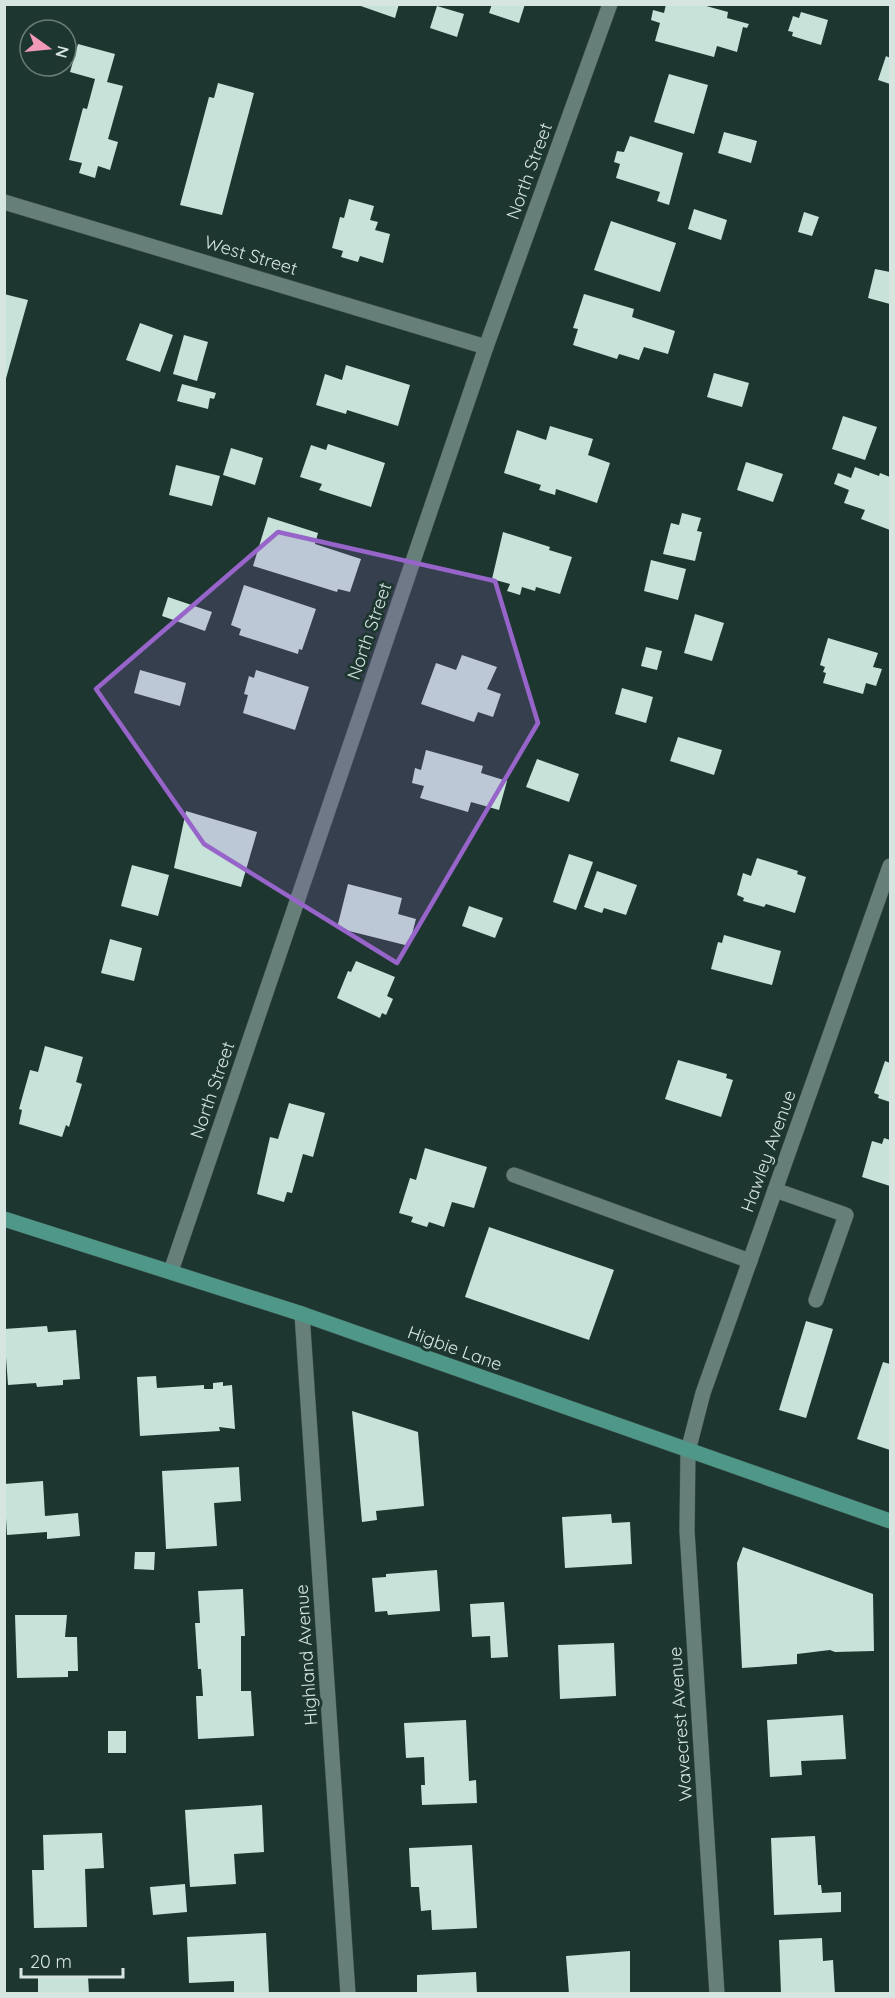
<svg xmlns="http://www.w3.org/2000/svg" width="895" height="1998" font-family="Quicksand,sans-serif">
<style>
.building{fill:#c6e2d9}
.lines{fill:none;stroke-linecap:round;stroke-linejoin:round}
.lane-casing{stroke:#3c514c;stroke-width:16}
.street-casing{stroke:#3c514c;stroke-width:16}
.secondary-casing{stroke:#3c514c;stroke-width:16}
.lane{stroke:#667f78;stroke-width:15}
.street{stroke:#667f78;stroke-width:15}
.secondary{stroke:#4f9889;stroke-width:15}
.marked{fill:#9764c9;fill-opacity:0.2;stroke:#9764c9;stroke-width:4.5;stroke-linejoin:round}
.labels{text-anchor:middle;dominant-baseline:central;stroke-width:6;stroke-linejoin:round;paint-order:stroke}
.street-label{font-size:18px;fill:#d7e5e1;stroke:#1e3630}
</style>
<rect width="100%" height="100%" fill="#1e3630"/>
<g class="building">
<path d="M355,4H399L395,18Z"/>
<path d="M492,4H525L519,23L489,13Z"/>
<path d="M666,4H699L728,12L727,18L749,24L747,28L743,27L737,52L717,46L714,57L655,41L660,23L651,20L653,10L664,13Z"/>
<path d="M437,6L464,14L457,37L430,28Z"/>
<path d="M801,12L828,20L821,45L792,36L793,32L788,31L793,16L799,18Z"/>
<path d="M78,44L115,54L107,82L123,86L108,139L118,142L110,170L98,166L95,178L79,173L82,163L69,160L83,108L87,109L95,79L70,72Z"/>
<path d="M886,56L890,58V84L878,80Z"/>
<path d="M669,74L708,85L694,134L654,122Z"/>
<path d="M218,83L254,93L222,215L180,205L209,97L214,98Z"/>
<path d="M724,132L757,141L751,163L718,153Z"/>
<path d="M630,136L683,153L669,205L657,201L660,192L616,178L620,164L614,162L617,151L624,152Z"/>
<path d="M349,199L374,206L370,220L378,222L375,230L390,234L383,263L360,256L358,262L341,257L343,251L332,248L340,217L344,218Z"/>
<path d="M694,209L727,220L721,240L688,229Z"/>
<path d="M804,212L819,217L812,236L798,232Z"/>
<path d="M611,221L676,243L660,292L594,270Z"/>
<path d="M875,269L890,272V304L868,298Z"/>
<path d="M4,294L28,300L5,382H4Z"/>
<path d="M584,294L634,309L632,317L675,331L668,354L644,347L639,360L619,354L617,359L573,345L578,329L573,328Z"/>
<path d="M140,323L173,335L160,372L126,360Z"/>
<path d="M184,335L208,342L197,381L173,374Z"/>
<path d="M346,365L410,385L398,426L347,410L346,414L316,405L325,374L342,380Z"/>
<path d="M714,373L749,383L742,407L707,397Z"/>
<path d="M182,384L216,393L214,399L210,398L208,409L177,401Z"/>
<path d="M843,416L877,427L865,460L832,449Z"/>
<path d="M550,426L593,439L588,455L610,463L597,503L556,489L555,495L539,490L541,485L504,473L517,430L546,440Z"/>
<path d="M328,444L385,463L371,507L319,490L322,484L300,477L311,445L326,450Z"/>
<path d="M231,448L263,458L255,485L223,475Z"/>
<path d="M746,462L783,474L773,502L737,490Z"/>
<path d="M176,465L220,476L212,506L169,495Z"/>
<path d="M855,467L879,476L880,473L890,477V530L861,519L865,510L844,503L849,490L834,484L838,473L851,478Z"/>
<path d="M682,513L701,518L697,531L702,532L695,561L663,554L671,523L679,525Z"/>
<path d="M268,517L318,533L315,544L361,559L350,592L338,589L337,592L253,566Z"/>
<path d="M503,532L550,547L549,550L572,557L560,594L536,587L535,591L522,587L520,595L507,591L510,584L492,579Z"/>
<path d="M651,560L686,569L678,600L644,591Z"/>
<path d="M244,585L316,609L302,650L299,649L298,654L239,635L241,629L231,625Z"/>
<path d="M168,597L212,612L205,631L162,616Z"/>
<path d="M695,614L724,623L712,661L684,653Z"/>
<path d="M828,638L878,653L873,667L882,669L876,686L866,683L863,694L823,683L826,673L823,672L825,667L820,665Z"/>
<path d="M646,647L662,651L657,670L641,666Z"/>
<path d="M462,655L497,667L487,689L501,694L493,717L478,712L474,722L421,704L436,663L456,670Z"/>
<path d="M140,670L186,683L180,706L134,693Z"/>
<path d="M256,670L309,687L295,730L243,713L248,695L244,694L249,676L254,678Z"/>
<path d="M622,688L653,697L646,723L615,714Z"/>
<path d="M678,737L722,750L714,775L670,761Z"/>
<path d="M426,750L483,766L481,773L507,781L499,810L471,802L468,812L420,798L424,786L412,783L415,768L421,770Z"/>
<path d="M537,759L579,774L569,802L526,787Z"/>
<path d="M186,811L257,832L241,887L174,868Z"/>
<path d="M569,854L593,862L576,910L553,902Z"/>
<path d="M757,858L798,871L797,874L806,877L795,913L766,904L764,907L743,901L744,898L737,895L743,873L751,876Z"/>
<path d="M132,865L169,875L158,916L121,906Z"/>
<path d="M597,871L637,885L626,915L604,908L602,913L584,907Z"/>
<path d="M348,884L402,898L398,914L416,919L409,946L337,928Z"/>
<path d="M469,906L503,918L495,938L462,926Z"/>
<path d="M724,935L781,951L772,985L711,969L718,942L722,943Z"/>
<path d="M110,939L142,948L134,981L101,973Z"/>
<path d="M356,961L395,977L387,996L393,999L386,1015L382,1013L380,1018L337,998L348,971L351,972Z"/>
<path d="M45,1046L83,1057L76,1082L82,1084L69,1127L66,1125L62,1137L19,1124L22,1110L19,1109L30,1070L38,1072Z"/>
<path d="M678,1060L727,1074L726,1078L733,1080L721,1117L665,1099Z"/>
<path d="M885,1061L890,1063V1102L878,1098L879,1095L874,1093Z"/>
<path d="M289,1103L325,1113L313,1157L303,1154L292,1193L287,1192L284,1202L257,1194L270,1137L278,1139Z"/>
<path d="M884,1138L890,1140V1186L862,1177L872,1141L882,1144Z"/>
<path d="M425,1148L487,1167L474,1208L452,1202L444,1227L429,1222L427,1227L411,1222L413,1217L399,1213L410,1178L416,1180Z"/>
<path d="M489,1227L614,1270L589,1340L465,1297Z"/>
<path d="M806,1321L833,1329L806,1418L779,1410Z"/>
<path d="M47,1326L48,1332L76,1330L80,1379L63,1380V1385L37,1387L36,1383L8,1385L4,1329Z"/>
<path d="M883,1362L890,1364V1450L857,1439Z"/>
<path d="M156,1376L157,1388L204,1385V1389H213V1383L223,1382V1386L232,1385L235,1429L219,1427L220,1431L140,1436L137,1377Z"/>
<path d="M352,1411L418,1432L424,1506L376,1511L377,1520L362,1522Z"/>
<path d="M239,1467L241,1501L214,1503L217,1546L166,1549L162,1471Z"/>
<path d="M43,1481L45,1516L78,1513L80,1536L47,1539V1532L7,1535L4,1484Z"/>
<path d="M611,1514L612,1523L630,1522L632,1564L565,1568L562,1517Z"/>
<path d="M743,1547L873,1594L874,1651L835,1652L830,1650L797,1654V1664L742,1668L737,1563Z"/>
<path d="M135,1552H155L154,1570L134,1569Z"/>
<path d="M437,1570L440,1611L388,1615L387,1611L375,1612L372,1578L386,1577V1574Z"/>
<path d="M243,1589L245,1636H241V1691H251L254,1736L198,1739L196,1696H203L201,1669H198L195,1623H200L198,1591Z"/>
<path d="M504,1602L508,1657L491,1658L490,1636L472,1637L470,1604Z"/>
<path d="M15,1615H67L65,1637H77L78,1671H68V1677L17,1678Z"/>
<path d="M614,1643L616,1696L560,1699L558,1645Z"/>
<path d="M843,1715L846,1759L801,1761L802,1775L770,1777L767,1720Z"/>
<path d="M466,1720L469,1781L476,1780L477,1803L422,1805L421,1785H425L424,1757L406,1758L404,1723Z"/>
<rect x="108" y="1731" width="18" height="22"/>
<path d="M262,1805L264,1852L234,1854L236,1884L190,1887L185,1810Z"/>
<path d="M102,1833L104,1868L85,1869L87,1927L34,1928L32,1870H44L43,1835Z"/>
<path d="M815,1836L818,1885H821L822,1893L841,1892V1912L774,1915L771,1838Z"/>
<path d="M472,1845L477,1928L432,1930L431,1910L421,1911L419,1887H411L409,1848Z"/>
<path d="M185,1884L187,1912L153,1915L150,1887Z"/>
<path d="M266,1933L269,1994H234V1981L189,1983L187,1937Z"/>
<path d="M822,1938L823,1961L833,1960L835,1994H781L779,1940Z"/>
<path d="M630,1951V1994H569L566,1956Z"/>
<path d="M476,1972L477,1994H417V1975Z"/>
<path d="M88,1976L89,1994H38V1978Z"/>
</g>
<g class="lines">
<defs>
<g id="lane">
<path d="M514,1175L750,1261"/>
<path d="M775,1190L846,1215L816,1300"/>
</g>
<g id="street">
<path d="M4,202L486,347"/>
<path d="M171,1271L486,347L610,4"/>
<path d="M302,1314L348,1994"/>
<path d="M717,1994L687,1531L688,1451L703,1393L890,866"/>
</g>
<path id="secondary" d="M4,1219L302,1314L890,1521"/>
</defs>
<use href="#lane" class="lane-casing"/>
<use href="#street" class="street-casing"/>
<use href="#secondary" class="secondary-casing"/>
<use href="#lane" class="lane"/>
<use href="#street" class="street"/>
<use href="#secondary" class="secondary"/>
</g>
<path class="marked" d="M278,532L495,581L538,723L397,963L204,844L96,689Z"/>
<g class="labels">
<g class="street-label">
<text transform="translate(529 171) rotate(-70)">North Street</text>
<text transform="translate(251 255) rotate(17)">West Street</text>
<text transform="translate(369 631) rotate(-71)">North Street</text>
<text transform="translate(212 1090) rotate(-71)">North Street</text>
<text transform="translate(768 1151) rotate(-70)">Hawley Avenue</text>
<text transform="translate(455 1348) rotate(20)">Higbie Lane</text>
<text transform="translate(306 1655) rotate(-94)">Highland Avenue</text>
<text transform="translate(680 1724) rotate(-94)">Wavecrest Avenue</text>
</g>
</g>
<rect width="895" height="1998" fill="none" stroke="#d7e5e1" stroke-width="12"/>
<g transform="translate(48 48) rotate(105)"><circle r="28" fill="#1e3630" stroke="#687c77" stroke-width="1.5"/>
<path d="M0-4.5L10 22L0 15L-10 22Z" fill="#f09ab7"/>
<text y="-9" font-size="16" font-weight="bold" text-anchor="middle" fill="#d7e5e1">N</text>
</g>
<path d="M21 1968v9h102v-9" fill="none" stroke="#d7e5e1" stroke-width="3"/>
<text x="30" y="1968" font-size="18" fill="#d7e5e1" stroke="#1e3630" stroke-width="4.5" paint-order="stroke">20 m</text>
</svg>
